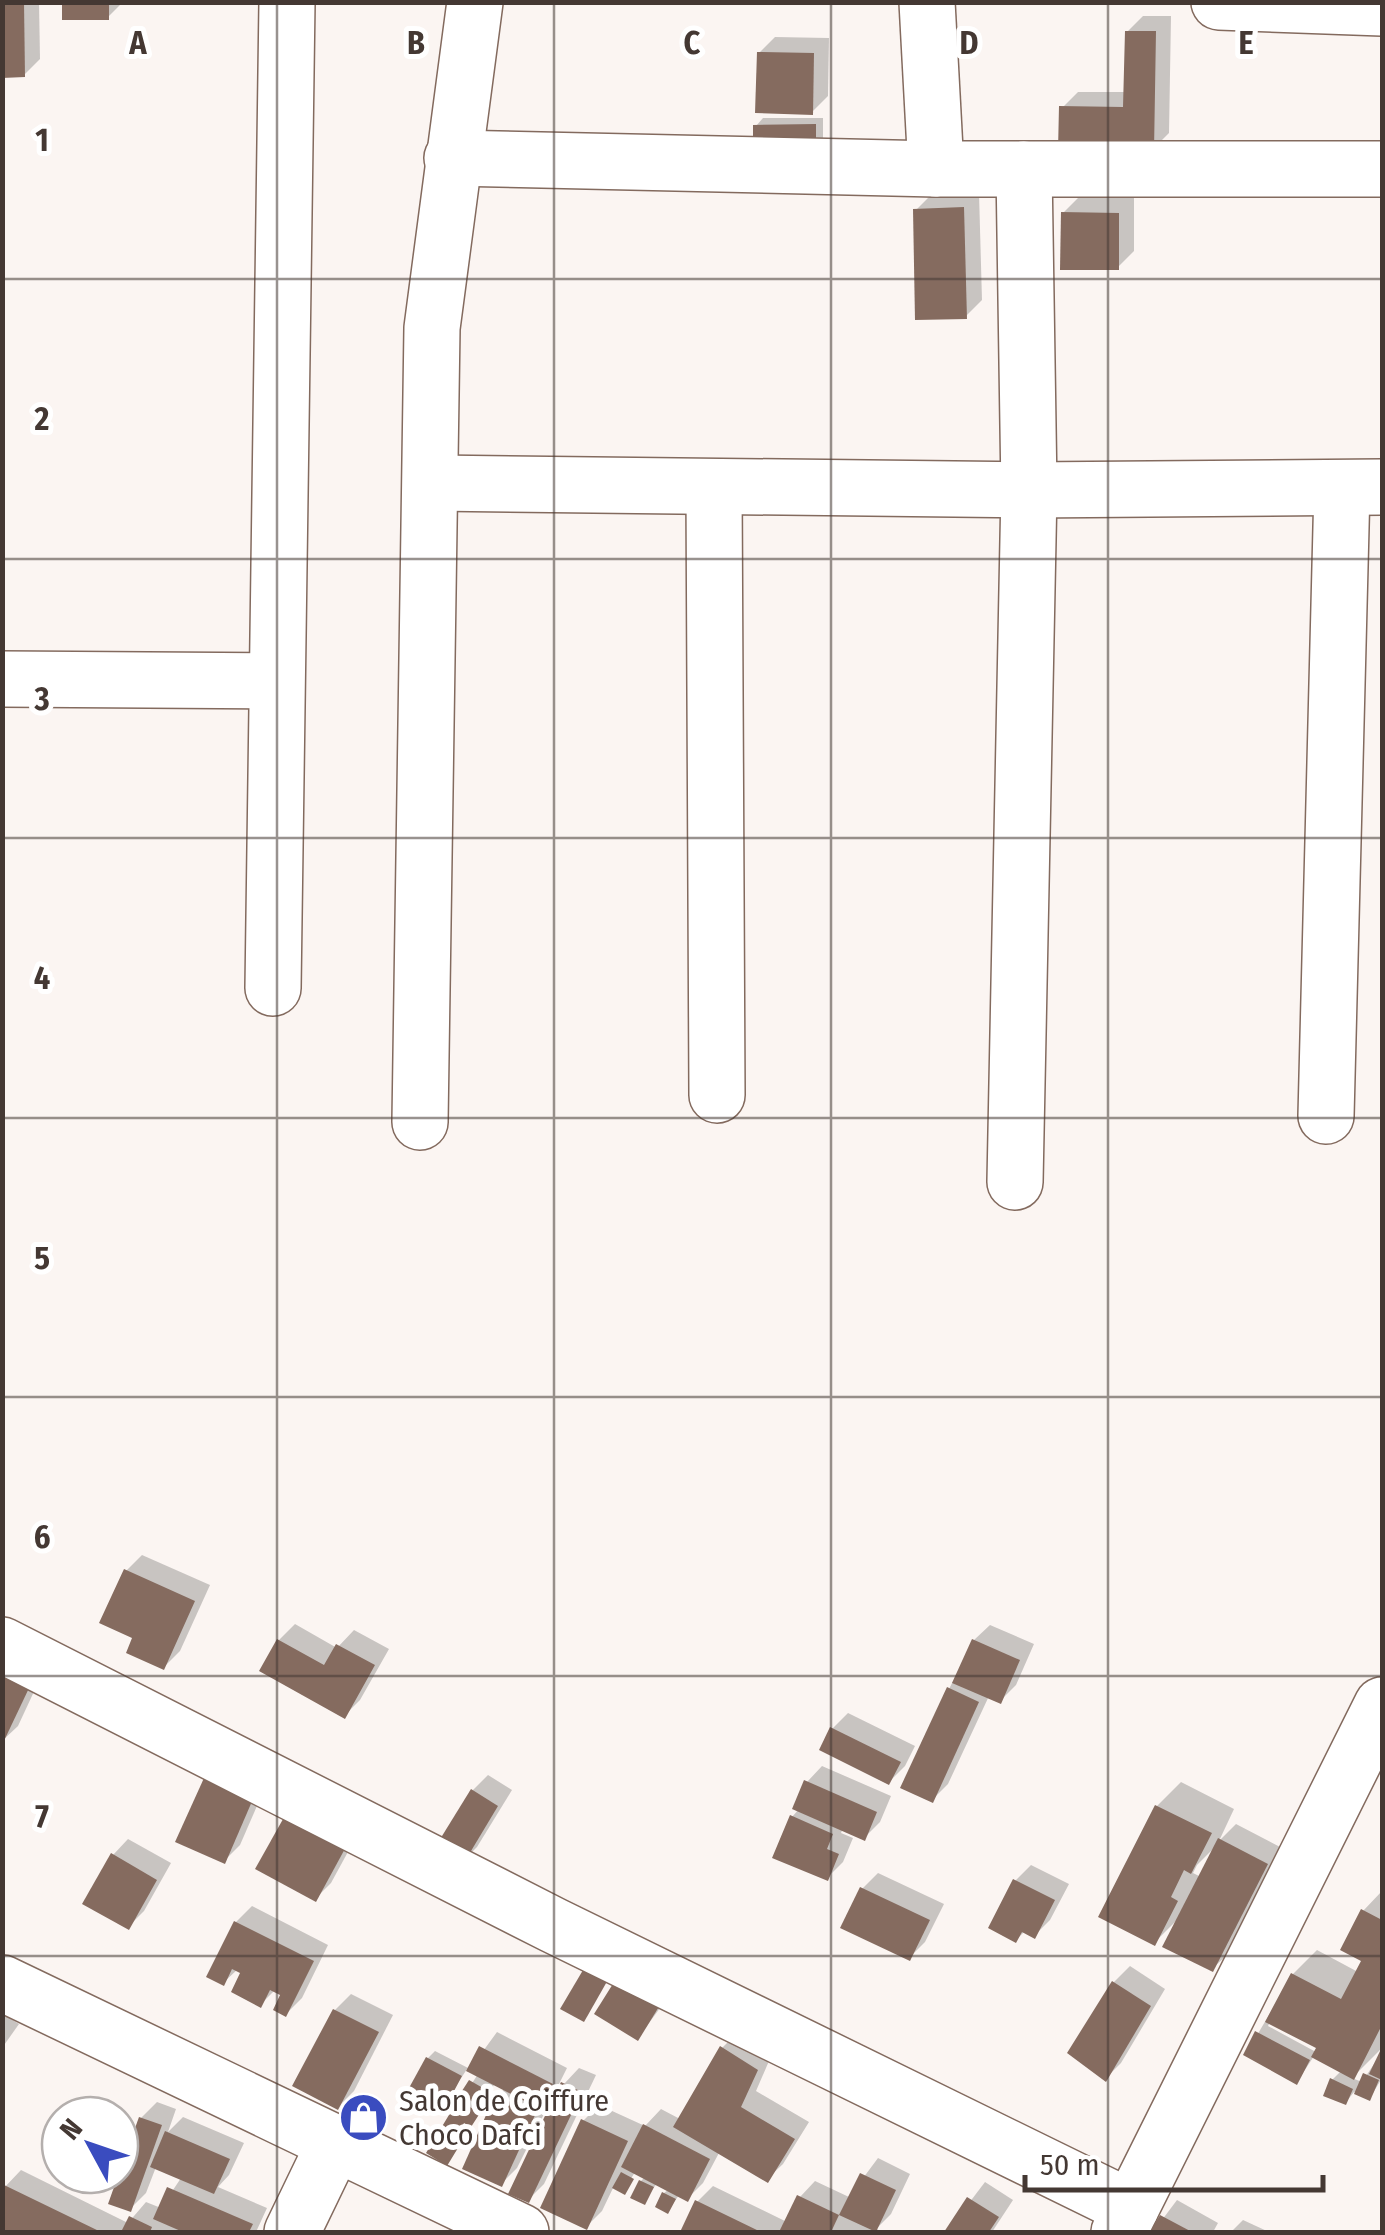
<svg xmlns="http://www.w3.org/2000/svg" width="1385" height="2235" font-family="'Fira Sans Condensed',sans-serif">
<style>
.shadow{fill:#0003;fill-rule:evenodd}
.building{fill:#856b5f}
.lines{fill:none;stroke-linecap:round;stroke-linejoin:round}
.minor-casing{stroke:#836a5e;stroke-width:58}
.minor{stroke:#fff;stroke-width:55}
.grid{fill:none;stroke:#443833;stroke-width:2.5;stroke-opacity:0.55}
.labels{text-anchor:middle;dominant-baseline:central;stroke-width:10;stroke-linejoin:round;paint-order:stroke}
.poi-label{font-size:30px;fill:#443833;stroke:#fff;text-anchor:start}
.grid-label{font-size:32px;text-anchor:middle;font-weight:bold;fill:#443833;stroke:#fff;stroke-width:10;stroke-linejoin:round;paint-order:stroke}
</style>
<rect width="100%" height="100%" fill="#fbf5f2"/>
<g class="shadow">
<path d="M2,2H39L40,59L24,75Z"/>
<path d="M64,2H123L108,17Z"/>
<path d="M1143,16H1171L1169,133L1153,149L1062,108L1078,92H1126L1127,32Z"/>
<path d="M775,37L829,38L828,96L812,112L759,53Z"/>
<path d="M763,118H823V141L756,126Z"/>
<path d="M979,193L982,300L966,316L916,210L932,194Z"/>
<path d="M1079,197L1134,198V251L1118,267L1063,213Z"/>
<path d="M142,1555L210,1585L180,1651L164,1667L136,1637L126,1571Z"/>
<path d="M295,1624L337,1648L354,1630L389,1649L360,1700L344,1716L263,1670L279,1640Z"/>
<path d="M990,1625L1034,1644L1016,1685L1000,1701L989,1696L948,1784L932,1800L949,1689L974,1640Z"/>
<path d="M2,1651L44,1670L18,1726L2,1741Z"/>
<path d="M848,1713L915,1746L905,1766L889,1782L832,1729Z"/>
<path d="M222,1763L267,1783L240,1845L224,1861Z"/>
<path d="M822,1766L891,1796L880,1822L864,1838L843,1828L841,1833L853,1838L843,1862L827,1878L792,1817L799,1809L807,1782Z"/>
<path d="M488,1775L512,1790L477,1847L461,1863L473,1790Z"/>
<path d="M1181,1782L1234,1809L1219,1841L1236,1824L1282,1848L1228,1954L1212,1969L1177,1920L1154,1943L1157,1806ZM1215,1847L1201,1877L1193,1873L1197,1865Z"/>
<path d="M361,1828L331,1883L315,1899L259,1868Z"/>
<path d="M128,1839L171,1863L144,1911L128,1927L113,1855Z"/>
<path d="M1031,1865L1069,1884L1050,1920L1034,1936L1025,1931L1016,1940L1015,1881Z"/>
<path d="M878,1873L944,1904L925,1942L909,1958L862,1889Z"/>
<path d="M1382,1891V2048L1352,2078L1362,2082L1382,2052V2078L1370,2098L1354,2092L1346,2102L1332,2080L1342,2070L1314,2056L1297,2082L1246,2054L1293,1974L1317,1950L1358,1972L1364,1960L1363,1911ZM1270,2022L1319,2047L1316,2052L1268,2026Z"/>
<path d="M252,1906L328,1945L302,1998L286,2014L284,1994L275,1990L261,2004L238,1969L223,1983L236,1922Z"/>
<path d="M1130,1966L1165,1989L1121,2063L1106,2078L1070,2052L1114,1982Z"/>
<path d="M617,1980L674,1989L638,2038Z"/>
<path d="M351,1994L393,2015L354,2091L338,2107L335,2010Z"/>
<path d="M6,2016L19,2024L2,2048V2020Z"/>
<path d="M497,2032L567,2068L517,2168L501,2184L497,2097L505,2088L495,2083L477,2116L465,2121L459,2131L467,2135L447,2163L460,2102L478,2074L467,2069L445,2103L428,2058L435,2051L470,2069Z"/>
<path d="M738,2032L772,2054L756,2091L809,2122L783,2164L767,2179L720,2151L703,2183L687,2199L679,2195L668,2211L664,2193L669,2189L657,2183L644,2202L641,2181L645,2177L638,2167L626,2187L614,2186L602,2211L586,2227L583,2121L599,2105L645,2126L661,2109L680,2119L722,2048Z"/>
<path d="M579,2068L596,2075L544,2184L528,2200L564,2084Z"/>
<path d="M157,2102L176,2109L168,2132L183,2117L244,2143L229,2175L218,2187L267,2208L256,2232H2V2190L21,2170L128,2223L146,2202L161,2208L181,2178L156,2167L146,2193L130,2209L141,2118Z"/>
<path d="M878,2158L910,2174L891,2214L876,2229L884,2232H682L697,2202L713,2186L787,2222L800,2197L815,2181L849,2197Z"/>
<path d="M985,2182L1013,2200L992,2232H947Z"/>
<path d="M1177,2200L1218,2223L1213,2232H1153Z"/>
<path d="M1243,2220L1269,2232H1231Z"/>
</g>
<g class="building">
<path d="M2,2H24L25,77L2,78Z"/>
<rect x="62" y="2" width="47" height="18"/>
<path d="M1125,31H1156L1154,151H1058L1059,106L1123,107Z"/>
<path d="M757,52L814,53L813,115L755,113Z"/>
<path d="M816,124V151L753,152V125Z"/>
<path d="M964,207L967,319L915,320L913,209Z"/>
<path d="M1061,212L1119,213V270H1060Z"/>
<path d="M124,1569L195,1601L164,1670L126,1653L132,1638L99,1623Z"/>
<path d="M277,1639L324,1665L336,1644L375,1665L345,1719L259,1671Z"/>
<path d="M972,1639L1020,1660L1001,1704L952,1683Z"/>
<path d="M2,1674L30,1686L2,1745Z"/>
<path d="M947,1687L979,1702L933,1803L900,1788Z"/>
<path d="M830,1727L901,1762L889,1785L819,1750Z"/>
<path d="M204,1778L253,1799L225,1864L175,1842Z"/>
<path d="M804,1780L877,1812L865,1841L792,1809Z"/>
<path d="M471,1789L498,1806L462,1866L434,1849Z"/>
<path d="M1155,1805L1212,1833L1191,1874L1184,1870L1171,1897L1178,1901L1155,1946L1098,1917Z"/>
<path d="M287,1812L347,1845L316,1902L255,1869Z"/>
<path d="M790,1815L833,1834L827,1849L839,1854L828,1881L772,1858Z"/>
<path d="M1218,1838L1268,1864L1213,1972L1162,1947Z"/>
<path d="M111,1853L157,1880L129,1930L82,1904Z"/>
<path d="M1013,1879L1055,1900L1035,1939L1022,1932L1016,1943L988,1928Z"/>
<path d="M860,1887L930,1920L910,1961L840,1928Z"/>
<path d="M1361,1909L1382,1920V2025L1354,2080L1311,2057L1316,2048L1265,2022L1291,1973L1341,1999L1361,1961L1340,1950Z"/>
<path d="M234,1921L314,1961L286,2017L273,2010L280,1995L270,1990L261,2008L231,1992L240,1973L232,1969L224,1986L206,1977Z"/>
<path d="M586,1965L609,1978L584,2022L560,2009Z"/>
<path d="M616,1979L660,2005L638,2041L594,2014Z"/>
<path d="M1112,1981L1151,2006L1106,2082L1067,2053Z"/>
<path d="M333,2009L379,2032L338,2110L292,2086Z"/>
<path d="M1255,2031L1310,2060L1297,2085L1243,2055Z"/>
<path d="M479,2046L553,2084L540,2109L466,2071Z"/>
<path d="M720,2046L758,2070L741,2107L795,2139L768,2183L673,2127Z"/>
<path d="M1382,2047V2080L1369,2074Z"/>
<path d="M426,2057L462,2076L446,2106L409,2088Z"/>
<path d="M1363,2073L1379,2080L1370,2101L1354,2094Z"/>
<path d="M1330,2078L1353,2089L1346,2105L1323,2096Z"/>
<path d="M469,2080L490,2092L481,2107L460,2094Z"/>
<path d="M561,2082L582,2092L529,2203L508,2194Z"/>
<path d="M495,2095L536,2113L502,2187L462,2169Z"/>
<path d="M458,2100L480,2113L471,2127L464,2123L454,2139L461,2143L447,2166L426,2153Z"/>
<path d="M139,2117L162,2125L131,2212L108,2204Z"/>
<path d="M581,2119L628,2141L587,2230L540,2208Z"/>
<path d="M643,2124L710,2159L688,2202L621,2167Z"/>
<path d="M165,2131L230,2159L214,2194L150,2167Z"/>
<path d="M621,2172L634,2179L625,2195L612,2188Z"/>
<path d="M860,2173L896,2190L876,2232L839,2215Z"/>
<path d="M639,2180L654,2187L645,2205L630,2198Z"/>
<path d="M2,2184L101,2232H2Z"/>
<path d="M167,2187L253,2224L249,2232H183L153,2219Z"/>
<path d="M662,2192L676,2199L668,2214L655,2207Z"/>
<path d="M797,2195L839,2215L831,2232H779Z"/>
<path d="M967,2197L999,2217L989,2232H944Z"/>
<path d="M695,2200L761,2232H680Z"/>
<path d="M1160,2215L1192,2232H1150Z"/>
<path d="M129,2216L152,2227L150,2232H121Z"/>
</g>
<g class="lines">
<defs>
<g id="minor">
<path d="M927,2L936,169"/>
<path d="M1219,2L1382,8"/>
<path d="M452,158L936,169H1382"/>
<path d="M433,483L1029,490L1382,487"/>
<path d="M714,487L717,1095"/>
<path d="M2,679L276,681"/>
<path d="M273,988L287,2"/>
<path d="M1326,1116L1342,488"/>
<path d="M420,1122L432,328L475,2"/>
<path d="M1015,1182L1029,490L1024,169"/>
<path d="M2,1645L553,1925L1131,2208"/>
<path d="M2,1983L521,2232"/>
<path d="M292,2232L334,2145"/>
<path d="M1119,2232L1382,1705"/>
</g>
</defs>
<use href="#minor" class="minor-casing"/>
<use href="#minor" class="minor"/>
</g>
<path class="grid" d="M277,2V2232M554,2V2232M831,2V2232M1108,2V2232M2,279H1382M2,559H1382M2,838H1382M2,1118H1382M2,1397H1382M2,1676H1382M2,1956H1382"/>
<defs>
<symbol id="shop-disc" viewBox="-11 -11 22 22"><circle r="9.5" fill="#3a4cbf" stroke="#fff"/><path d="M-5-2.5h2.3a2.7 3.5 0 0 1 5.4 0H5L5.5 6h-11ZM-1.5-2.5h3a1.5 2.3 0 0 0-3 0Z" fill="#fff"/></symbol>
</defs>
<g fill-rule="evenodd">
<use href="#shop-disc" x="336" y="2090" width="55" height="55"/>
</g>
<g class="labels">
<g class="poi-label">
<text x="399" y="2101">Salon de Coiffure<tspan x="399" dy="34">Choco Dafci</tspan></text>
</g>
</g>
<g class="grid-label">
<text x="138" y="54">A</text>
<text x="416" y="54">B</text>
<text x="692" y="54">C</text>
<text x="969" y="54">D</text>
<text x="1246" y="54">E</text>
<text x="42" y="151">1</text>
<text x="42" y="430">2</text>
<text x="42" y="710">3</text>
<text x="42" y="989">4</text>
<text x="42" y="1269">5</text>
<text x="42" y="1548">6</text>
<text x="42" y="1827">7</text>
</g>
<rect width="1385" height="2235" fill="none" stroke="#443833" stroke-width="10"/>
<g transform="translate(90 2145) rotate(310)"><circle r="48" fill="#ffffff" stroke="#b4afad" stroke-width="2.5"/>
<path d="M0-8L18 38L0 25L-18 38Z" fill="#3a4cbf"/>
<text y="-15" font-size="28" font-weight="bold" text-anchor="middle" fill="#443833">N</text>
</g>
<path d="M1025 2175v15h298v-15" fill="none" stroke="#443833" stroke-width="5"/>
<text x="1040" y="2175" font-size="30" fill="#443833" stroke="#ffffff" stroke-width="8" paint-order="stroke">50 m</text>
</svg>
